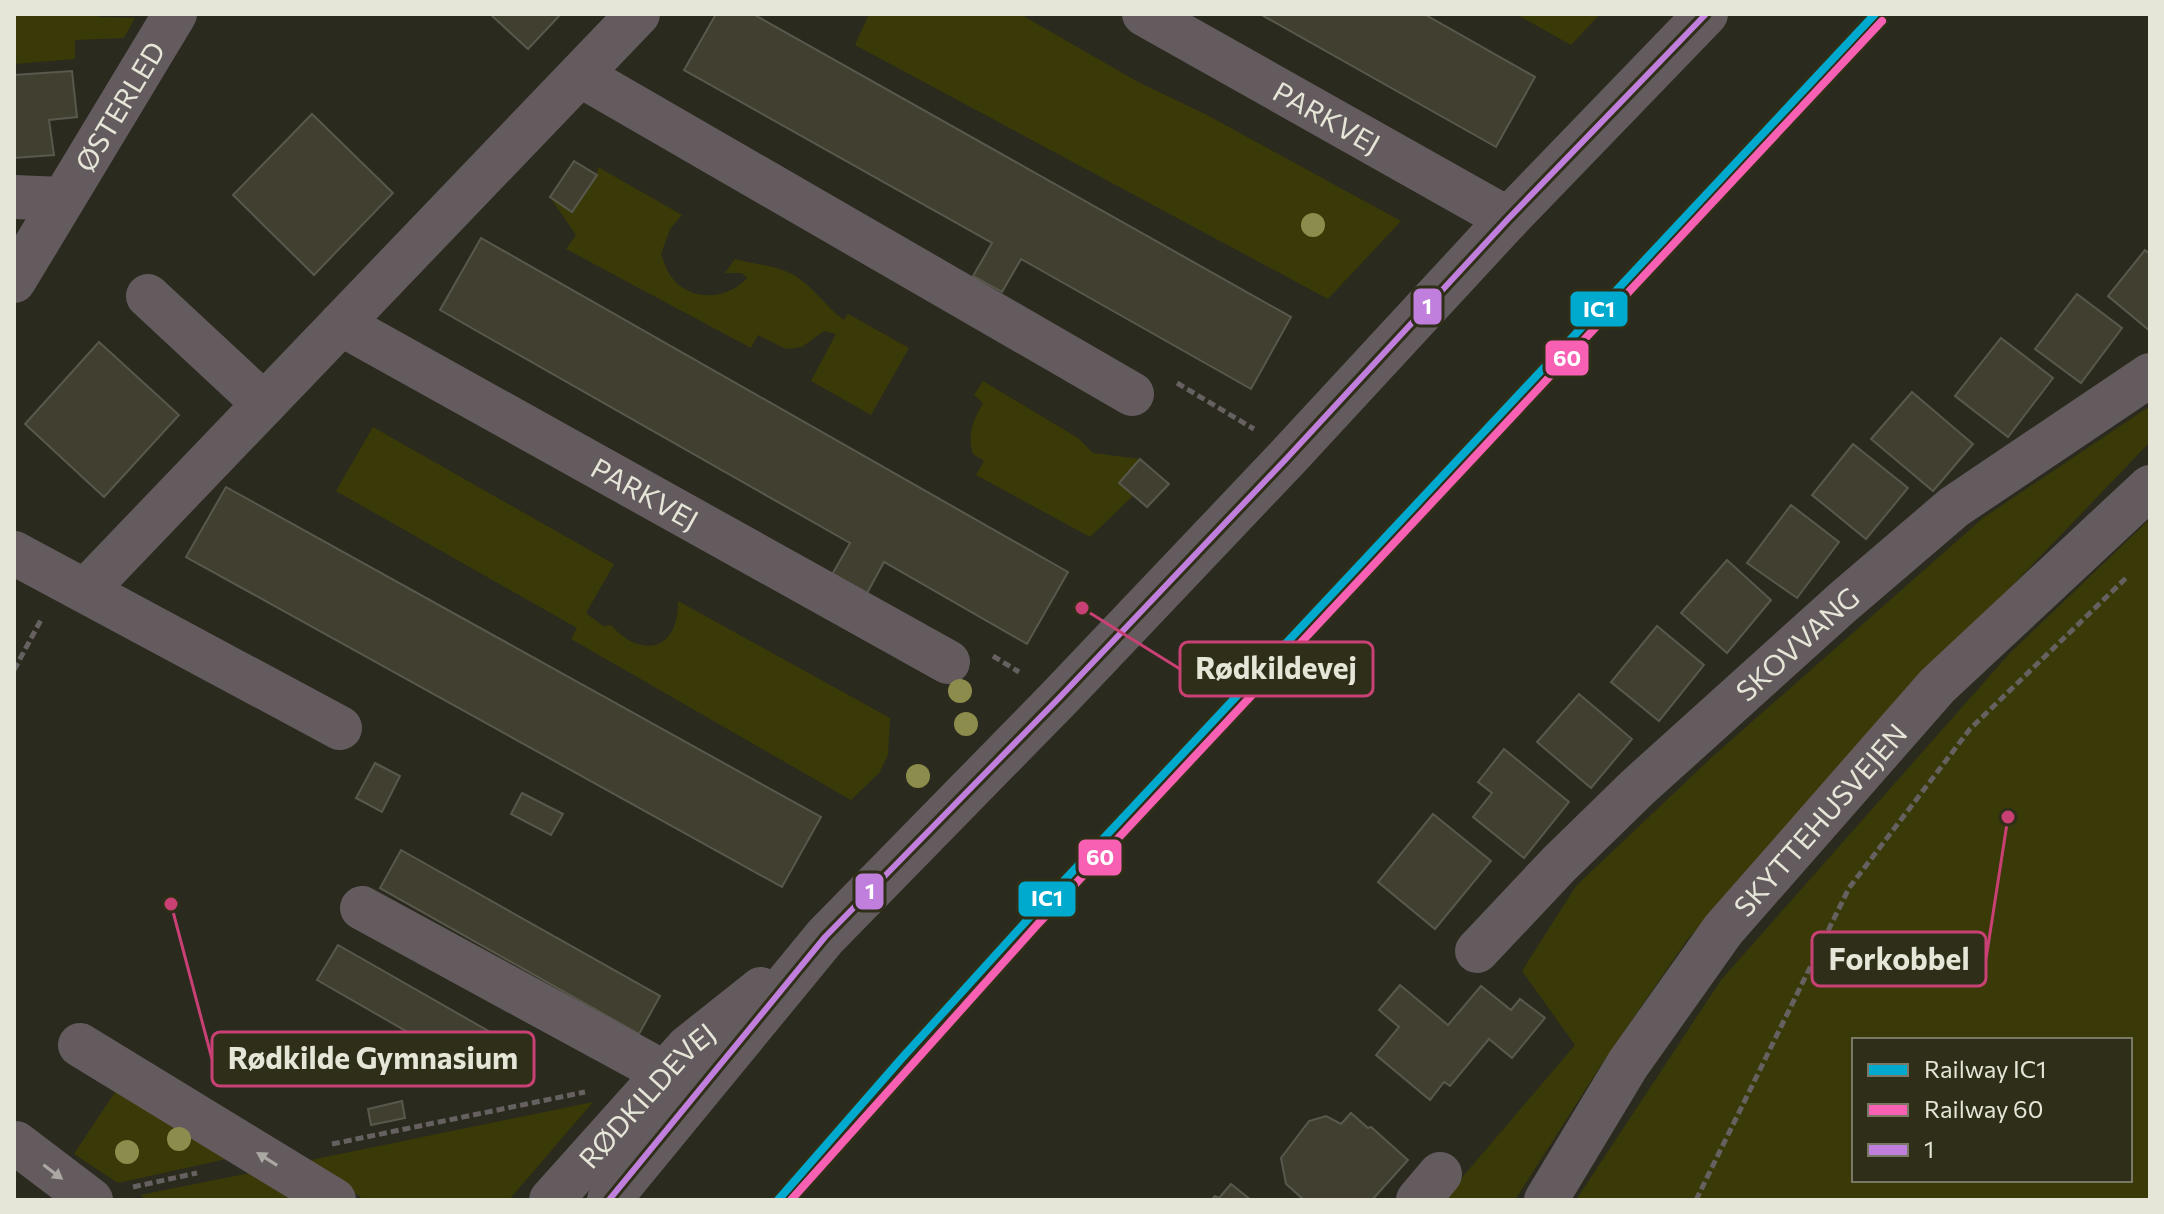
<svg xmlns="http://www.w3.org/2000/svg" width="2164" height="1214" font-family="Commissioner,sans-serif">
<style>
.green{fill:#3a3a08;fill-rule:evenodd}
.building{fill:#414030;stroke:#58584d;stroke-width:2}
.lines{fill:none;stroke-linecap:round;stroke-linejoin:round}
.path{stroke:#666160;stroke-width:5;stroke-dasharray:8 4;stroke-linecap:butt}
.minor{stroke:#645b5f;stroke-width:44}
.bus-1-casing{stroke:#2f2f19;stroke-width:12}
.bus-1{stroke:#c07fdc;stroke-width:6}
.rail-1-casing{stroke:#2f2f19;stroke-width:14}
.rail-2-casing{stroke:#2f2f19;stroke-width:14}
.rail-1{stroke:#00a9ce;stroke-width:8}
.rail-2{stroke:#f860b3;stroke-width:8}
.tree{fill:#8c8c4d}
.oneway{fill:#aba7a2}
.labels{text-anchor:middle;dominant-baseline:central;stroke-width:7;stroke-linejoin:round;paint-order:stroke}
.street-label{font-size:28px;fill:#e5e6d8;stroke:#2f2f19}
.leader{fill:none;stroke:#c94174;stroke-width:3}
.callout-dot{fill:#c94174;stroke:#2f2f19;stroke-width:3}
.callout{fill:#2f2f19;stroke:#c94174;stroke-width:3}
.callout-label{font-size:30px;text-anchor:middle;font-weight:bold;fill:#e5e6d8}
.line-badge{stroke:#2f2f19;stroke-width:3}
.badge-label{font-size:22px;text-anchor:middle;font-weight:bold;fill:#fff}
</style>
<rect width="100%" height="100%" fill="#2a2a1e"/>
<g class="green">
<path d="M14,14H94L99,17L135,18L124,38L75,40V59L14,64Z"/>
<path d="M869,14H1020L1138,82L1205,114L1401,221L1328,299L855,45Z"/>
<path d="M1516,14H1600L1571,45Z"/>
<path d="M598,167L682,215L670,229L661,254C664,262 667,272 672,278C691,302 728,300 747,278L742,273H725L735,259C756,265 778,265 797,277C815,289 826,307 844,320L848,314L909,348L871,415L811,381L836,334L824,331L802,347L786,349L758,335L751,348L566,249L576,235L550,197L572,211L597,175Z"/>
<path d="M983,381L1078,438L1093,453L1140,459L1119,483L1134,495L1090,537L976,475L984,461L973,454C967,433 973,421 983,403L974,395Z"/>
<path d="M2150,406V442L1894,709L1687,940L1603,1062L1515,1200H1443L1575,1045L1522,971L1576,886L1711,758L1983,518Z"/>
<path d="M373,427L614,564L586,613L603,626L611,625C642,660 679,650 678,601L890,718L888,755L879,773L851,800L571,639L577,628L336,491Z"/>
<path d="M2150,519V1200H1576L1721,980L2009,654ZM1854,1040H2130V1180H1854Z"/>
<path d="M119,1086L231,1158L118,1183L74,1154Z"/>
<path d="M593,1102L509,1200H365L306,1161Z"/>
<path d="M250,1173L291,1200H148L140,1195Z"/>
</g>
<g class="building">
<path d="M490,14H561L528,49Z"/>
<path d="M716,14H753L1291,317L1251,389L1021,259L1002,292L973,276L992,243L684,70Z"/>
<path d="M1260,14H1424L1535,77L1496,147Z"/>
<path d="M72,71L77,117L49,120L54,155L14,158V75Z"/>
<path d="M312,114L393,193L314,275L233,195Z"/>
<path d="M574,161L597,175L572,212L550,197Z"/>
<path d="M481,238L1068,572L1027,644L884,562L865,597L830,578L850,543L440,310Z"/>
<path d="M2145,250L2150,254V331L2108,296Z"/>
<path d="M2077,294L2122,328L2081,383L2035,349Z"/>
<path d="M2001,338L2053,378L2008,437L1955,396Z"/>
<path d="M99,342L179,415L104,497L25,424Z"/>
<path d="M1912,392L1973,444L1933,491L1871,439Z"/>
<path d="M1853,444L1908,488L1866,539L1812,495Z"/>
<path d="M1140,459L1169,484L1147,507L1119,483Z"/>
<path d="M226,487L821,817L782,887L186,557Z"/>
<path d="M1791,505L1839,542L1797,598L1747,563Z"/>
<path d="M1727,560L1771,600L1727,653L1681,613Z"/>
<path d="M1657,626L1704,665L1659,721L1611,682Z"/>
<path d="M1579,694L1632,739L1591,788L1537,742Z"/>
<path d="M1504,749L1569,802L1524,858L1473,817L1492,793L1478,782Z"/>
<path d="M375,763L400,776L382,812L356,798Z"/>
<path d="M522,793L563,814L551,835L511,814Z"/>
<path d="M1433,814L1491,861L1435,929L1378,882Z"/>
<path d="M401,850L660,996L639,1034L380,888Z"/>
<path d="M338,945L520,1049L500,1085L317,980Z"/>
<path d="M1400,985L1448,1025L1481,986L1511,1010L1520,999L1545,1018L1512,1058L1489,1039L1450,1086L1444,1082L1430,1100L1376,1055L1399,1027L1379,1010Z"/>
<path d="M402,1101L405,1118L371,1125L368,1109Z"/>
<path d="M1351,1113L1368,1128L1371,1127L1408,1160L1372,1200H1304L1286,1184L1281,1158L1309,1121L1326,1116L1341,1124Z"/>
<path d="M1231,1184L1251,1200H1211L1215,1196L1219,1198Z"/>
</g>
<g class="lines">
<g class="path">
<path d="M1177,383L1254,429"/>
<path d="M993,656L1019,672"/>
<path d="M14,670L42,618"/>
<path d="M332,1144L585,1092"/>
<path d="M133,1187L197,1173"/>
<path d="M1696,1200L1849,888L1970,729L2126,578"/>
</g>
<g class="minor">
<path id="s1" d="M1144,14L1508,219"/>
<path d="M580,75L1132,394"/>
<path d="M14,197L62,199"/>
<path id="s2" d="M14,281L175,14"/>
<path d="M148,296L264,404"/>
<path id="s3" d="M341,324L948,662"/>
<path d="M14,553L340,728"/>
<path d="M85,591L638,14"/>
<path d="M362,908L665,1073"/>
<path id="s4" d="M1477,951L1559,864L1638,787L1843,602L1954,507L2150,375"/>
<path d="M80,1045L334,1200"/>
<path d="M16,1143L91,1200"/>
<path id="s5" d="M551,1200L688,1047L761,989"/>
<path d="M609,1200L825,937L1060,697L1286,459L1508,219L1706,14"/>
<path d="M1418,1200L1440,1174"/>
<path id="s6" d="M1546,1200L1628,1064L1723,930L1937,686L2150,487"/>
</g>
<defs>
<path id="bus-1" d="M609,1200L825,937L1060,697L1286,459L1508,219L1706,14"/>
</defs>
<use href="#bus-1" class="bus-1-casing"/>
<use href="#bus-1" class="bus-1"/>
<defs>
<path id="rail-1" d="M778,1200L902,1058L1029,918L1875,14"/>
<path id="rail-2" d="M791,1200L1037,925L1882,21"/>
</defs>
<use href="#rail-1" class="rail-1-casing"/>
<use href="#rail-2" class="rail-2-casing"/>
<use href="#rail-1" class="rail-1"/>
<use href="#rail-2" class="rail-2"/>
</g>
<g class="tree">
<circle cx="1313" cy="225" r="12"/>
<circle cx="960" cy="691" r="12"/>
<circle cx="966" cy="724" r="12"/>
<circle cx="918" cy="776" r="12"/>
<circle cx="179" cy="1139" r="12"/>
<circle cx="127" cy="1152" r="12"/>
</g>
<defs><path id="oneway-solid" d="M-6-.8H1V-3.2L6.5 0L1 3.2V.8H-6Z" transform="scale(2)"/></defs>
<g class="oneway">
<use href="#oneway-solid" transform="translate(267 1159) rotate(-148)"/>
<use href="#oneway-solid" transform="translate(53 1172) rotate(37)"/>
</g>
<g class="labels">
<g class="street-label">
<text stroke="none"><textPath href="#s2" startOffset="204">ØSTERLED</textPath></text>
<text stroke="none"><textPath href="#s1" startOffset="210">PARKVEJ</textPath></text>
<text stroke="none"><textPath href="#s3" startOffset="348">PARKVEJ</textPath></text>
<text stroke="none"><textPath href="#s4" startOffset="444">SKOVVANG</textPath></text>
<text stroke="none"><textPath href="#s6" startOffset="470">SKYTTEHUSVEJEN</textPath></text>
<text stroke="none"><textPath href="#s5" startOffset="142">RØDKILDEVEJ</textPath></text>
</g>
</g>
<path class="leader" d="M1082 608L1180 669M2008 817L1986 959M171 904L212 1059"/>
<g class="callout-dot">
<circle cx="1082" cy="608" r="8"/>
<circle cx="2008" cy="817" r="8"/>
<circle cx="171" cy="904" r="8"/>
</g>
<g class="callout">
<rect x="1180" y="642" width="193" height="54" rx="8"/>
<rect x="1812" y="932" width="174" height="54" rx="8"/>
<rect x="212" y="1032" width="322" height="54" rx="8"/>
</g>
<g class="callout-label">
<text x="1276" y="679">Rødkildevej</text>
<text x="1899" y="970">Forkobbel</text>
<text x="373" y="1069">Rødkilde Gymnasium</text>
</g>
<g class="line-badge">
<rect x="1412" y="287" width="31" height="39" rx="8" fill="#c07fdc"/>
<rect x="1569" y="290" width="60" height="38" rx="8" fill="#00a9ce"/>
<rect x="1544" y="339" width="46" height="38" rx="8" fill="#f860b3"/>
<rect x="1077" y="838" width="46" height="39" rx="8" fill="#f860b3"/>
<rect x="854" y="872" width="31" height="39" rx="8" fill="#c07fdc"/>
<rect x="1017" y="880" width="60" height="38" rx="8" fill="#00a9ce"/>
</g>
<g class="badge-label">
<text x="1427" y="314">1</text>
<text x="1599" y="317">IC1</text>
<text x="1567" y="366">60</text>
<text x="1100" y="865">60</text>
<text x="870" y="899">1</text>
<text x="1047" y="906">IC1</text>
</g>
<rect width="2164" height="1214" fill="none" stroke="#e5e6d8" stroke-width="32"/>
<rect x="1852" y="1038" width="280" height="144" fill="#2f2f19" stroke="#787865" stroke-width="2"/>
<rect x="1868" y="1064" width="40" height="12" fill="#00a9ce" stroke="#787865" stroke-width="2"/>
<text x="1924" y="1078" font-size="24" fill="#e5e6d8">Railway IC1</text>
<rect x="1868" y="1104" width="40" height="12" fill="#f860b3" stroke="#787865" stroke-width="2"/>
<text x="1924" y="1118" font-size="24" fill="#e5e6d8">Railway 60</text>
<rect x="1868" y="1144" width="40" height="12" fill="#c07fdc" stroke="#787865" stroke-width="2"/>
<text x="1924" y="1158" font-size="24" fill="#e5e6d8">1</text>
</svg>
